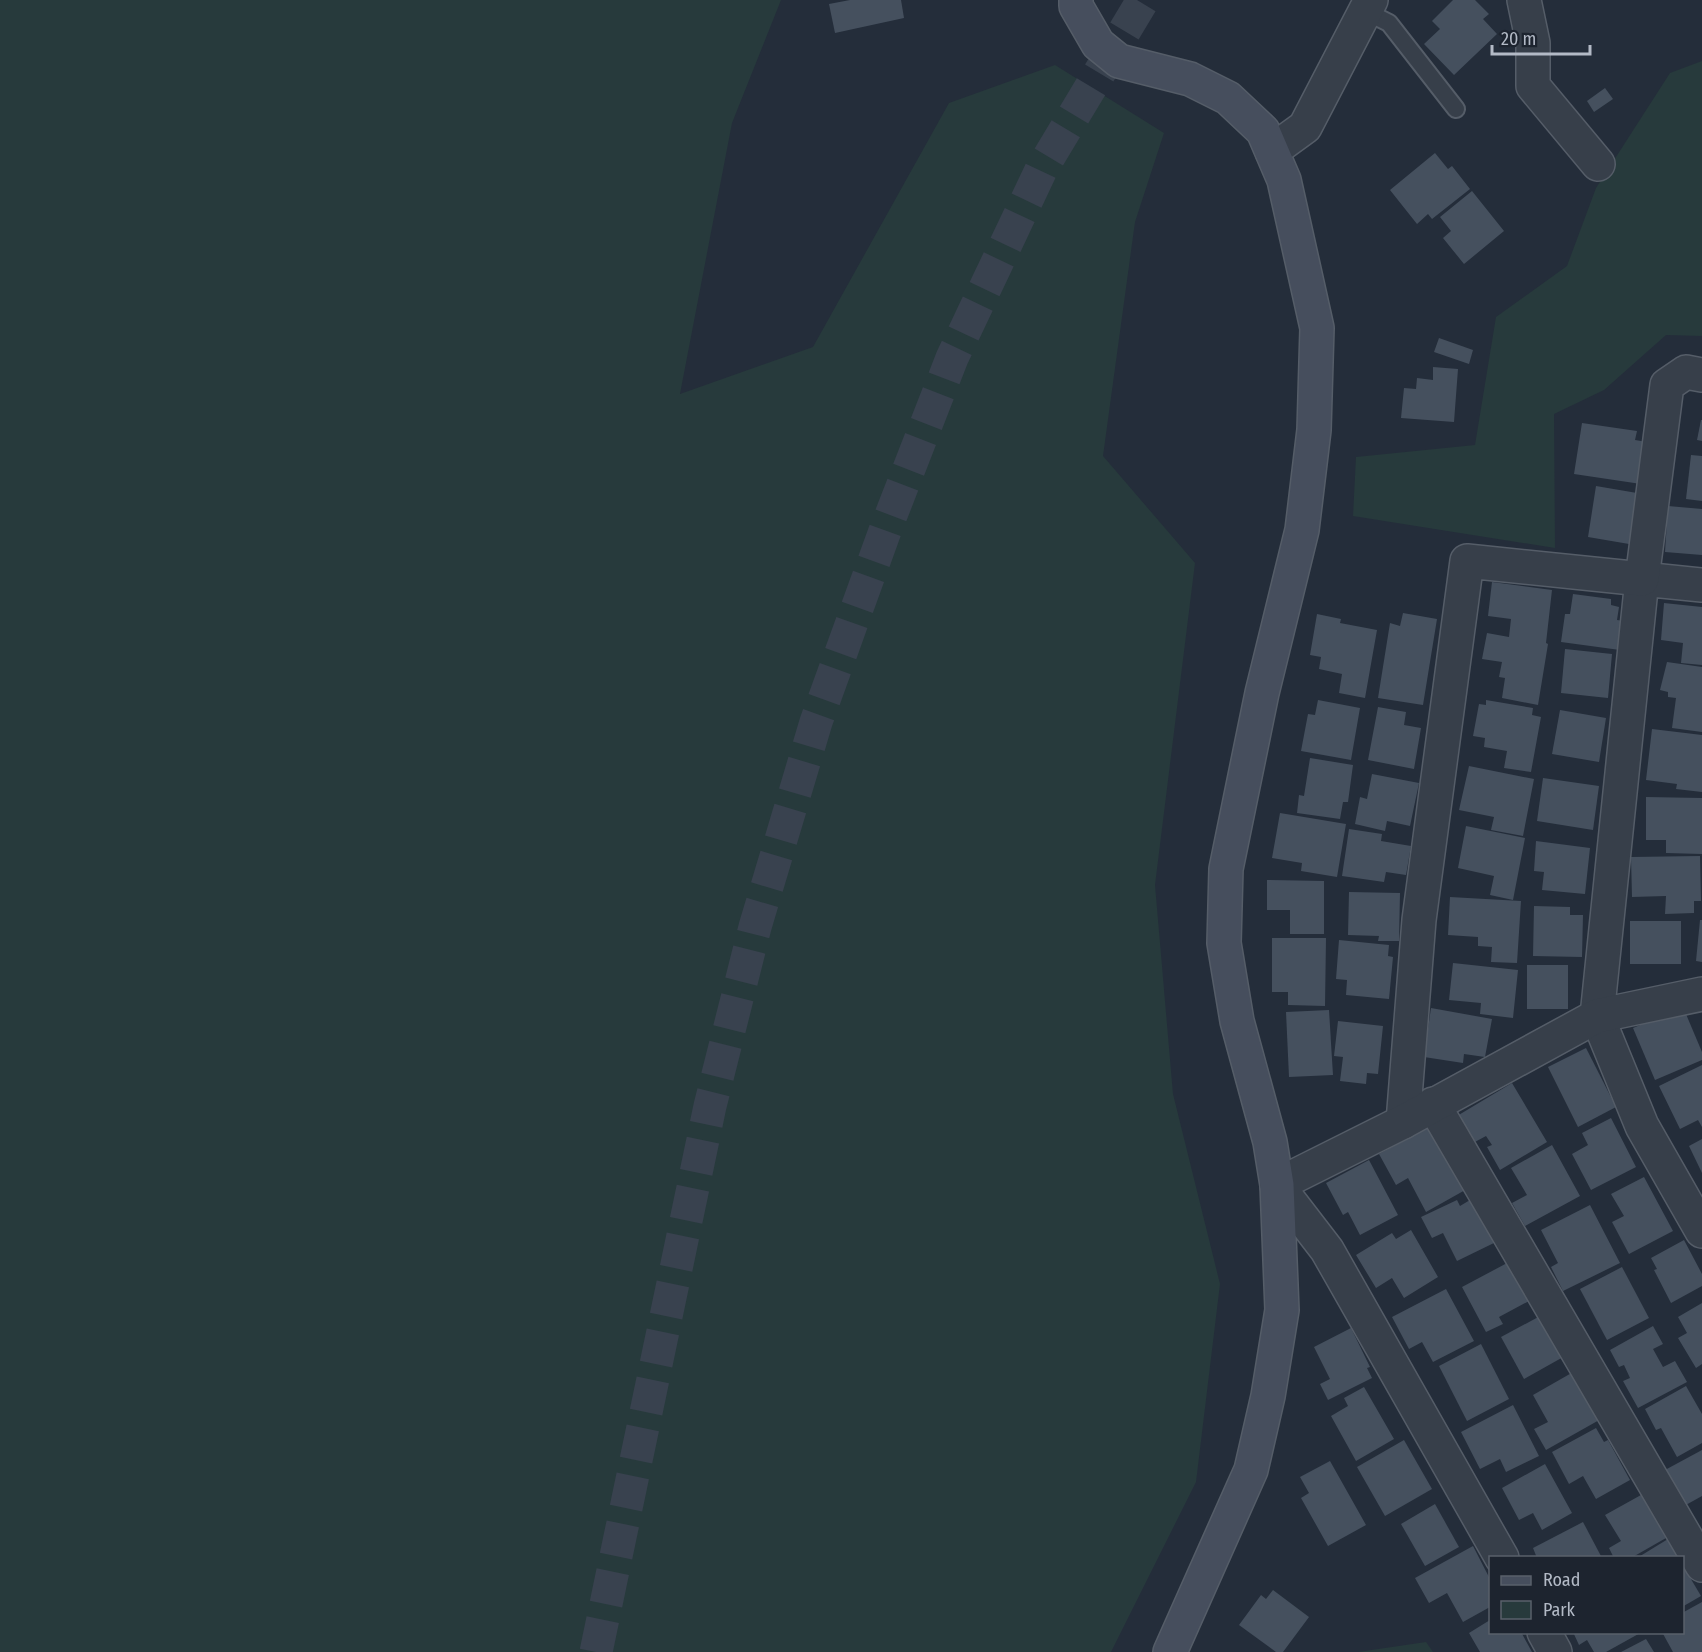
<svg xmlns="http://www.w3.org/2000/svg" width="1702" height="1652" font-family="'Fira Sans Condensed',sans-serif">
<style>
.green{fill:#273a3c}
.building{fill:#45505e}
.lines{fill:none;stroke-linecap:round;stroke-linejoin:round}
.highway-tunnel{stroke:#39424f;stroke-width:33;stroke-dasharray:33 16;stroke-linecap:butt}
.lane-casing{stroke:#555d68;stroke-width:20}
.street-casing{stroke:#555d68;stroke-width:36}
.secondary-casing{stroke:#555d68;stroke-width:36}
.lane{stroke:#373f4a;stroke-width:16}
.street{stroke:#373f4a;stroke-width:33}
.secondary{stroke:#464e5d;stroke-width:33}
</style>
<rect width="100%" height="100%" fill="#242d3a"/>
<g class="green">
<path d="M0,0H781L732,123L680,394L813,347L949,103L1055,65L1164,133L1135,222L1103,456L1195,563L1155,885L1173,1094L1220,1284L1196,1482L1111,1652H0Z"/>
<path d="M1702,61V336L1666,335L1604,390L1554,414L1555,548L1353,516L1356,457L1475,445L1496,317L1567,266L1596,188L1670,73Z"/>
<path d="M1426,1642L1433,1652H1358Z"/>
</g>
<g class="building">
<path d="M850,0H901L904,18L835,33L829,4Z"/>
<path d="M1453,0H1475L1489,14L1483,19L1497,34L1454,75L1424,44L1440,29L1432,21Z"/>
<path d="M1605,88L1613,99L1594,112L1587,101Z"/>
<path d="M1435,153L1448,169L1452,166L1470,189L1432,219L1428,214L1417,224L1390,190Z"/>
<path d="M1472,191L1504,231L1464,264L1443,238L1451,231L1440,217Z"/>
<path d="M1439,338L1473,350L1469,364L1434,352Z"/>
<path d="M1433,367L1458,369L1454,422L1401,418L1404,388L1416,389L1417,378L1433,380Z"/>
<path d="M1701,420H1702V441L1697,440Z"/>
<path d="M1582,423L1637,431L1635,440L1647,442L1641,484L1574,474Z"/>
<path d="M1691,455L1702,456V501L1686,499Z"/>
<path d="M1596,486L1637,493L1629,544L1588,537Z"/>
<path d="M1668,506L1702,509V555L1665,552Z"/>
<path d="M1492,582L1552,590L1546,643L1548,644L1538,705L1502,698L1505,678L1499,677L1502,662L1482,659L1487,633L1509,637L1511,619L1488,616Z"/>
<path d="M1573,594L1611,599V605L1619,607L1617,620L1624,621L1620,650L1561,642L1565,614H1570Z"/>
<path d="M1664,603L1702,607V665L1681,663L1683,643L1661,640Z"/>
<path d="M1403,613L1437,619L1423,705L1378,698L1390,623L1400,626Z"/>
<path d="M1317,614L1341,619L1340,623L1377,630L1365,698L1339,693L1342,674L1319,669L1321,657L1310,655Z"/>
<path d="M1565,649L1612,654L1608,698L1561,693Z"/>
<path d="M1667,662L1702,667V732L1672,728L1676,698L1668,697V692L1660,690Z"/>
<path d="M1318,700L1360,708L1351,760L1301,751L1308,714L1315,715Z"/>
<path d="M1486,700L1533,708L1532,715L1541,717L1531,772L1504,768L1507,751L1484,747L1485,738L1473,736L1479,704L1486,705Z"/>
<path d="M1378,707L1406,712L1404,725L1421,728L1414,769L1368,760Z"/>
<path d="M1560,710L1606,718L1599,762L1552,754Z"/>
<path d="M1652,729L1702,735V792L1676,789L1677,784L1646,780Z"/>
<path d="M1310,758L1353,765L1348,802H1343L1340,819L1297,813L1299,795L1304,796Z"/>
<path d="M1469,766L1534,779L1523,836L1491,830L1494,817L1459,810Z"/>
<path d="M1372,774L1419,783L1410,826L1387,821L1385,831L1355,824L1360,797L1367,799Z"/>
<path d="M1543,778L1599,786L1593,830L1537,821Z"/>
<path d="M1646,797L1702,798V854L1666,853V840H1646Z"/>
<path d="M1280,813L1346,824L1337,877L1301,871L1302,863L1272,858Z"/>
<path d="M1466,826L1525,838L1513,900L1490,895L1494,876L1458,868Z"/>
<path d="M1349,829L1382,834L1381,841L1411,846L1406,875L1386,872L1384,882L1342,876Z"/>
<path d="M1536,841L1590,848L1585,894L1542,890L1544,872L1534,871Z"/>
<path d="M1700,856L1701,901H1694V913L1665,914L1666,896L1632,897L1631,857Z"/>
<path d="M1267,880L1324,881V934H1290V910H1267Z"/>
<path d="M1349,892L1400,893L1399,941H1378L1379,936L1348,935Z"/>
<path d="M1450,897L1521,901L1517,963L1491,962L1492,947L1478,946V937L1448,935Z"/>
<path d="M1534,906L1570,907V915H1583L1582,957L1533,956Z"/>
<path d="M1700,920H1702V962L1696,961Z"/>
<rect x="1630" y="921" width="51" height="43"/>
<path d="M1272,938H1326L1325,1006L1288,1005V992H1272Z"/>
<path d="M1339,940L1389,945L1388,956L1393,957L1389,999L1346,995L1347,980L1336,979Z"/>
<path d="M1453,963L1518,970L1513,1018L1480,1014L1481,1003L1449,1000Z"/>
<rect x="1527" y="965" width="41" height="44"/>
<path d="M1683,1007L1702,1052V1060L1655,1080L1633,1028Z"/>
<path d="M1431,1008L1492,1019L1485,1057L1464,1054L1463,1063L1424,1057Z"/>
<path d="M1329,1010L1333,1075L1289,1077L1286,1012Z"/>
<path d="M1338,1021L1383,1026L1378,1074L1367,1073L1366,1084L1340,1081L1343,1057L1334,1056Z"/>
<path d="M1586,1048L1616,1107L1578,1127L1548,1067Z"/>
<path d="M1702,1065V1127L1698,1120L1680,1129L1659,1086Z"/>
<path d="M1512,1083L1547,1142L1500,1170L1487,1147L1492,1145L1486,1136L1473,1143L1457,1116Z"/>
<path d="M1611,1118L1636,1167L1591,1190L1572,1154L1588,1145L1582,1133Z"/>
<path d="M1432,1125L1467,1189L1426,1212L1408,1178L1396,1185L1379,1154Z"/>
<path d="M1702,1139V1173L1689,1146Z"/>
<path d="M1552,1145L1580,1196L1525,1226L1512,1203L1527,1195L1511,1168Z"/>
<path d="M1369,1160L1398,1215L1360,1235L1348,1212L1343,1215L1326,1183Z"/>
<path d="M1644,1177L1673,1231L1629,1254L1612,1222L1624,1216L1611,1194Z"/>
<path d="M1457,1200L1460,1206L1470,1200L1478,1216L1482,1215L1496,1242L1457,1261L1443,1233L1432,1238L1421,1217Z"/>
<path d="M1590,1205L1620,1263L1563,1291L1551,1267L1558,1263L1541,1230Z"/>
<path d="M1411,1230L1438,1277L1404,1298L1392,1278L1376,1288L1356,1255L1392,1233L1396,1239Z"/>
<path d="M1684,1240L1702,1274V1286L1671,1303L1654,1270L1657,1269L1651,1258Z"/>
<path d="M1509,1262L1529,1301L1499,1317L1503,1324L1486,1332L1462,1287Z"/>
<path d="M1622,1267L1649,1318L1607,1340L1580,1289Z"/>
<path d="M1446,1289L1474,1341L1433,1362L1422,1342L1409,1349L1392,1317Z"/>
<path d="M1702,1303V1364L1696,1368L1678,1338L1687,1333L1678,1317Z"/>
<path d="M1542,1315L1565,1356L1524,1379L1501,1337Z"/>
<path d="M1653,1326L1663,1344L1653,1349L1663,1367L1675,1361L1687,1382L1638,1408L1623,1381L1630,1378L1624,1365L1619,1367L1610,1350Z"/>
<path d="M1351,1328L1370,1367L1367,1368L1372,1378L1328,1400L1320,1384L1330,1379L1314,1347Z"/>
<path d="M1481,1344L1509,1399L1467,1421L1439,1366Z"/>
<path d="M1575,1371L1601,1419L1546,1450L1534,1429L1548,1422L1533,1395Z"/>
<path d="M1686,1386L1702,1414V1443L1677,1457L1661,1428L1656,1430L1645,1409Z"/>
<path d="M1364,1387L1394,1439L1356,1461L1331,1416L1348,1406L1344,1398Z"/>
<path d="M1513,1405L1539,1456L1506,1472L1500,1459L1480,1469L1461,1432Z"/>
<path d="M1596,1428L1604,1442L1608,1440L1630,1480L1596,1499L1583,1476L1569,1484L1552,1452Z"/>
<path d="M1404,1440L1432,1489L1385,1516L1357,1467Z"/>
<path d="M1702,1450V1496L1684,1506L1665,1470Z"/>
<path d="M1330,1461L1366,1525L1328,1546L1301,1498L1309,1493L1300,1477Z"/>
<path d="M1545,1464L1572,1513L1542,1530L1533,1513L1519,1520L1502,1488Z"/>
<path d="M1641,1495L1666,1538L1631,1558H1614L1609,1548L1621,1541L1605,1515Z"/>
<path d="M1435,1504L1459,1547L1425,1566L1401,1524Z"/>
<path d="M1583,1522L1602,1558H1537L1533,1548Z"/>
<path d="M1668,1539L1679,1558H1637Z"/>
<path d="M1473,1546L1490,1579V1607L1463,1622L1447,1593L1429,1603L1415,1578Z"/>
<path d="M1682,1564L1701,1596L1682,1607Z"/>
<path d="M1273,1590L1309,1617L1283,1652H1276L1239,1625L1261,1595L1266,1599Z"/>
<path d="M1702,1602V1652H1673L1662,1632H1682V1613Z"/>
<path d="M1490,1620V1632H1521L1532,1652H1480L1469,1633Z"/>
<path d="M1573,1632H1642L1606,1652H1594L1587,1640L1579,1645Z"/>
<path d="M1646,1639L1654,1652H1621Z"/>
</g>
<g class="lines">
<path class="highway-tunnel" d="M596,1652L710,1106L755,927L816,722L886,528L952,358L1041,170L1143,0"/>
<defs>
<path id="lane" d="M1365,11L1389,23L1456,109"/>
<g id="street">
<path d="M1524,0L1533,43V86L1598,164"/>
<path d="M1272,151L1305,127L1371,0"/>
<path d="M1702,585L1642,579L1597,1016L1642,1126L1702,1231"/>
<path d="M1433,1104L1702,1565"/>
<path d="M1403,1122L1419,920L1467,561L1642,579L1667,385L1686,372L1702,375"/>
<path d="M1502,1558L1327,1250L1277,1185L1403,1122L1597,1016L1702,994"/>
<path d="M1544,1632L1555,1652"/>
</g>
<path id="secondary" d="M1076,0V6L1098,44L1119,61L1190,79L1228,98L1263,131L1284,180L1317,328L1314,430L1302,530L1262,693L1226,869L1224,943L1237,1021L1270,1142L1277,1185L1282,1310L1268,1396L1251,1470L1170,1652"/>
</defs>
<use href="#lane" class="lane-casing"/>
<use href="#street" class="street-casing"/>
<use href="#secondary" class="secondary-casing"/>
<use href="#lane" class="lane"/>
<use href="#street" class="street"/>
<use href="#secondary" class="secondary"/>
</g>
<rect x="1489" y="1556" width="195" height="78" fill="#1d242f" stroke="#59606b" stroke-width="1.5"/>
<rect x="1501" y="1576" width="30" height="9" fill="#464e5d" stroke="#59606b" stroke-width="1.5"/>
<text x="1543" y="1586" font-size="18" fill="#b3bac6">Road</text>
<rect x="1501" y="1601" width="30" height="18" fill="#273a3c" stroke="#59606b" stroke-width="1.5"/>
<text x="1543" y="1616" font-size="18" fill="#b3bac6">Park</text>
<path d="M1492 45v9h98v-9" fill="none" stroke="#b3bac6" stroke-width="3"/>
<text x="1501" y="45" font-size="18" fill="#b3bac6" stroke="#1d242f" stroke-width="4.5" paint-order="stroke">20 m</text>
</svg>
